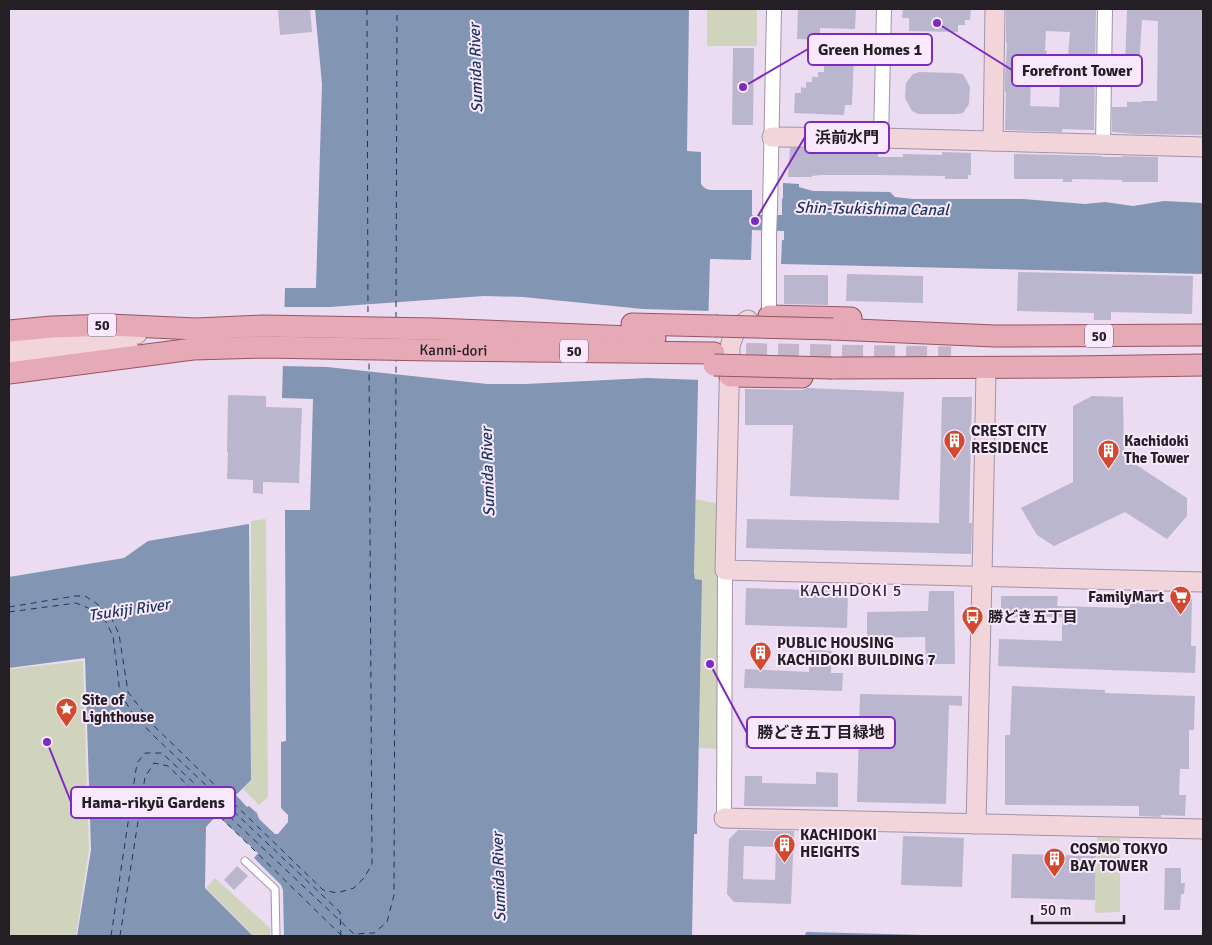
<svg xmlns="http://www.w3.org/2000/svg" width="1212" height="945" font-family="Signika,'Noto Sans JP',sans-serif">
<style>
.green{fill:#d0d4bd}
.water{fill:#8295b2}
.pier{fill:#ecdcf1}
.lines{fill:none;stroke-linecap:round;stroke-linejoin:round}
.ferry{stroke:#1b365e;stroke-width:1;stroke-dasharray:6 5;stroke-linecap:butt}
.building{fill:#bab6ce;fill-rule:evenodd}
.primary-tunnel{stroke:#c4b6c8;stroke-width:21;stroke-dasharray:21 11;stroke-linecap:butt}
.lane-casing{stroke:#a293a7;stroke-width:9}
.street-casing{stroke:#a293a7;stroke-width:16}
.secondary-casing{stroke:#a293a7;stroke-width:21}
.primary-casing{stroke:#965563;stroke-width:23}
.lane{stroke:#fff;stroke-width:7}
.street{stroke:#fff;stroke-width:14}
.secondary{stroke:#f2d5da;stroke-width:19}
.primary{stroke:#e5aab5;stroke-width:21}
.street-bridge-casing{stroke:#a293a7;stroke-width:16;stroke-linecap:butt}
.primary-bridge-casing{stroke:#965563;stroke-width:23;stroke-linecap:butt}
.street-bridge{stroke:#fff;stroke-width:14}
.primary-bridge{stroke:#e5aab5;stroke-width:21}
.labels{text-anchor:middle;dominant-baseline:central;stroke-width:4;stroke-linejoin:round;paint-order:stroke}
.shield{fill:#fae9fe;stroke:#645b66;stroke-width:1}
.shield-label{font-size:14px;font-weight:bold;fill:#241e25}
.street-label{font-size:15px;fill:#241e25;stroke:#fae9fe}
.poi-label{font-size:15px;font-weight:bold;fill:#241e25;stroke:#fae9fe;text-anchor:start}
.water-label{font-size:16px;font-style:italic;fill:#1b365e;stroke:#fae9fe}
.neighbourhood-label{font-size:16px;letter-spacing:1px;fill:#302434;stroke:#fae9fe}
.leader{fill:none;stroke:#7b2cbf;stroke-width:2}
.callout-dot{fill:#7b2cbf;stroke:#fae9fe;stroke-width:2}
.callout{fill:#fae9fe;stroke:#7b2cbf;stroke-width:2}
.callout-label{font-size:16px;text-anchor:middle;font-weight:bold;fill:#241e25}
</style>
<rect width="100%" height="100%" fill="#ecdcf1"/>
<g class="green">
<rect x="707" y="9" width="50" height="37"/>
<path d="M695,499L720,504L717,580L722,581L719,749L698,748L702,581L697,580L694,577Z"/>
<path d="M266,519L268,797L259,805L243,789L251,780V521Z"/>
<path d="M83,661L89,850L76,936H9V669Z"/>
<path d="M1097,837L1120,838V912L1095,913Z"/>
<path d="M215,878L270,928V936H254L206,888Z"/>
</g>
<g class="water">
<path d="M315,9H689L687,151L701,152V183C702,187 706,189 710,190H752V215H782V199L783,198V183L799,184V187L813,191L890,192L895,197L913,199H1023L1085,204L1105,202L1133,206L1164,201L1203,203V274L781,264L782,240H784V231L752,230L751,260L710,259L708,330L699,336L694,573L695,579L702,580L697,834H694L692,936H284L283,890L281,885L254,858L258,853L217,815L206,827L205,888L253,936H77L91,850L85,658L9,668V577L124,558L148,541L249,524L251,780L236,795L247,807L249,806L257,813L259,819L275,834H278L288,822V815L281,808V742L286,741L285,510H310L313,399L282,398L285,288H316L322,84Z"/>
<path d="M806,932L965,936H805Z"/>
</g>
<path class="pier" d="M484,296L523,297L643,309L711,311L710,331L702,336L701,380L647,378L526,384H487L327,367L281,366L282,307H330Z"/>
<g class="lines">
<g class="ferry">
<path d="M367,9L368,317"/>
<path d="M396,318L397,9"/>
<path d="M9,607L75,596H85L96,603L111,617L119,634L128,692L153,725L323,890L337,893L354,888L364,878L372,864L369,358"/>
<path d="M9,612L76,603L93,610L106,622L113,636L120,693L133,714L155,737L340,912L341,936"/>
<path d="M111,936L137,763L145,753H162L354,934L374,933L387,922L394,895L396,360"/>
<path d="M120,936L145,777L154,763L168,766L342,936"/>
</g>
</g>
<g class="building">
<path d="M278,9H310L312,32L280,35Z"/>
<path d="M798,9H856L855,29L820,28V40L797,39Z"/>
<path d="M903,9H971L970,20H965V25H958V32L909,31V18H902Z"/>
<path d="M1006,9H1096L1094,130L1062,129V132L1005,130L1006,92H1005V77L1007,43H1006ZM1046,31L1070,32L1068,56L1046,55L1047,51H1045ZM1031,82L1060,83L1059,107L1030,106Z"/>
<path d="M1127,9H1203V135L1135,134L1112,132V107H1127V102H1142V101H1157L1158,21L1142,20L1138,82H1113V67L1125,68Z"/>
<path d="M733,48H754L753,125H732Z"/>
<path d="M835,56H854L852,105H845L844,115L794,113L795,93H801V87L806,88V82H812V77H818V72H824V66H829V61H835Z"/>
<path d="M920,72L955,73L963,74L970,87L969,104L963,113L957,114H918L912,111L905,98L906,83L913,74Z"/>
<path d="M790,148L878,149V157H903V154L942,155V152L971,153V175H968V179H945V176L878,175H821L812,176V177H788Z"/>
<path d="M1014,154L1102,156V157H1122V156L1158,157V182H1122V180L1072,179V182H1063V179H1014Z"/>
<path d="M1018,272L1193,276L1192,314L1111,312V320H1094V313L1017,311Z"/>
<path d="M847,274L923,276V303L846,301Z"/>
<path d="M784,275H828V305L784,304Z"/>
<path d="M807,388L904,392L899,500L790,496L793,425H745V389L802,390Z"/>
<path d="M228,395L266,396V407L302,408L299,483L263,482V494L253,493V480L227,479L228,452H227Z"/>
<path d="M1092,396L1123,397L1124,457L1187,498V516L1167,539L1125,512L1054,546L1037,535L1021,508L1073,482V406Z"/>
<path d="M942,397H972L969,523H972L971,554L746,548L747,519L939,523Z"/>
<path d="M746,588L848,591L847,628L745,625Z"/>
<path d="M929,591H954L955,664H926L925,637L867,638V612L928,611Z"/>
<path d="M1001,596H1058L1057,606L1129,608V597H1151V602H1181V599H1192L1191,646H1196L1195,673L998,666L999,639L1062,641V617H1001Z"/>
<path d="M810,650L832,651L831,673H843L842,691L744,688L745,669L809,672Z"/>
<path d="M1012,686L1105,690V693L1195,696L1194,730H1189V769H1180L1179,795H1186L1185,816L1161,815V817L1139,816V806L1005,805V735H1010Z"/>
<path d="M860,694L962,696V706L949,705L946,804L857,802Z"/>
<path d="M779,716H805L804,731H814L813,749L745,748L746,729L779,731Z"/>
<path d="M816,772L838,773V807L744,806L745,776H762V783L816,784Z"/>
<path d="M738,830L794,831L791,904L734,902L727,894L729,839ZM744,846L776,847L775,880L743,879Z"/>
<path d="M903,836L964,838L962,887L901,885Z"/>
<path d="M1012,854L1096,856L1095,900L1011,898Z"/>
<path d="M237,866L248,876L234,890L224,880Z"/>
<path d="M1165,868H1181V883H1185L1184,894H1181L1180,910H1164Z"/>
</g>
<g class="lines">
<path class="primary-tunnel" d="M714,353L951,357"/>
<defs>
<path id="lane" d="M245,861L275,889L276,936"/>
<g id="street">
<path d="M881,138L884,9"/>
<path d="M1103,144L1105,9"/>
<path d="M770,210L774,9"/>
<path d="M769,316V235"/>
<path d="M724,818L725,570"/>
</g>
<g id="secondary">
<path d="M772,137L881,138L1203,147"/>
<path d="M993,141L995,9"/>
<path d="M748,320C737,327 733,334 730,347L725,570L1203,582"/>
<path d="M9,344L52,340L137,334"/>
<path d="M9,359L89,351L129,349"/>
<path d="M724,818L1203,829"/>
<path d="M976,824L982,576L986,372"/>
</g>
<g id="primary">
<path d="M769,316L851,318"/>
<path d="M632,324L715,326"/>
<path d="M833,329L995,336L1203,335"/>
<path d="M9,331L52,327L110,325L196,329L263,326L434,329L655,338"/>
<path d="M832,368L1072,367L1203,365"/>
<path id="s1" d="M9,373L193,349L263,347L433,350L714,353"/>
<path d="M730,376L802,377"/>
</g>
</defs>
<use href="#lane" class="lane-casing"/>
<use href="#street" class="street-casing"/>
<use href="#secondary" class="secondary-casing"/>
<use href="#primary" class="primary-casing"/>
<use href="#lane" class="lane"/>
<use href="#street" class="street"/>
<use href="#secondary" class="secondary"/>
<use href="#primary" class="primary"/>
<defs>
<path id="street-bridge" d="M769,235L770,210"/>
<g id="primary-bridge">
<path d="M715,326L833,329"/>
<path d="M714,365L832,368"/>
</g>
</defs>
<use href="#street-bridge" class="street-bridge-casing"/>
<use href="#primary-bridge" class="primary-bridge-casing"/>
<use href="#street-bridge" class="street-bridge"/>
<use href="#primary-bridge" class="primary-bridge"/>
</g>
<defs>
<symbol id="building-pin" viewBox="-11 -11 22 30"><path d="M0 17L-7.5 6A9.5 9.5 0 1 1 7.5 6Z" fill="#d4492d" stroke="#fae9fe"/><path d="M-4-6H4V6H1V3H-1V6H-4ZM-2.5-4.3h1.7v1.8h-1.7ZM.8-4.3h1.7v1.8H.8ZM-2.5-1h1.7V.8h-1.7ZM.8-1h1.7V.8H.8Z" fill="#fff"/></symbol>
<symbol id="supermarket-pin" viewBox="-11 -11 22 30"><path d="M0 17L-7.5 6A9.5 9.5 0 1 1 7.5 6Z" fill="#d4492d" stroke="#fae9fe"/><path d="M-6-5.5h2.5l.6 2H6L4.5 2H-2.5L-4.4-4H-6ZM-1.5 3.2a1.3 1.3 0 1 0 .1 0ZM3 3.2a1.3 1.3 0 1 0 .1 0Z" fill="#fff"/></symbol>
<symbol id="bus-pin" viewBox="-11 -11 22 30"><path d="M0 17L-7.5 6A9.5 9.5 0 1 1 7.5 6Z" fill="#d4492d" stroke="#fae9fe"/><path d="M-5-6H5V4H4V6H2V4H-2V6H-4V4H-5ZM-3.5-4V0h7V-4ZM-3.5 1.2v1.5H-2V1.2ZM2 1.2v1.5H3.5V1.2Z" fill="#fff"/></symbol>
<symbol id="sight-pin" viewBox="-11 -11 22 30"><path d="M0 17L-7.5 6A9.5 9.5 0 1 1 7.5 6Z" fill="#d4492d" stroke="#fae9fe"/><path d="M0-6L1.8-2.2L6-1.7L2.9 1.2L3.7 5.4L0 3.3L-3.7 5.4L-2.9 1.2L-6-1.7L-1.8-2.2Z" fill="#fff"/></symbol>
</defs>
<g fill-rule="evenodd">
<use href="#building-pin" x="942" y="428" width="25" height="34"/>
<use href="#building-pin" x="1096" y="438" width="25" height="34"/>
<use href="#supermarket-pin" x="1168" y="584" width="25" height="34"/>
<use href="#bus-pin" x="960" y="604" width="25" height="34"/>
<use href="#building-pin" x="748" y="640" width="25" height="34"/>
<use href="#sight-pin" x="54" y="696" width="25" height="34"/>
<use href="#building-pin" x="772" y="832" width="25" height="34"/>
<use href="#building-pin" x="1042" y="846" width="25" height="34"/>
</g>
<g class="labels">
<g class="shield">
<rect x="88" y="313.5" width="28" height="23" rx="4"/>
<rect x="1085" y="324.5" width="28" height="23" rx="4"/>
<rect x="560" y="339.5" width="28" height="23" rx="4"/>
</g>
<g class="shield-label">
<text x="102" y="325">50</text>
<text x="1099" y="336">50</text>
<text x="574" y="351">50</text>
</g>
<g class="street-label">
<text stroke="none"><textPath href="#s1" startOffset="446">Kanni-dori</textPath></text>
</g>
<g class="poi-label">
<text x="971" y="431">CREST CITY<tspan x="971" dy="17">RESIDENCE</tspan></text>
<text x="1124" y="441">Kachidoki<tspan x="1124" dy="17">The Tower</tspan></text>
<text x="1164" y="597" text-anchor="end">FamilyMart</text>
<text x="988" y="617">勝どき五丁目</text>
<text x="777" y="643">PUBLIC HOUSING<tspan x="777" dy="17">KACHIDOKI BUILDING 7</tspan></text>
<text x="82" y="700">Site of<tspan x="82" dy="17">Lighthouse</tspan></text>
<text x="800" y="835">KACHIDOKI<tspan x="800" dy="17">HEIGHTS</tspan></text>
<text x="1070" y="849">COSMO TOKYO<tspan x="1070" dy="17">BAY TOWER</tspan></text>
</g>
<g class="water-label">
<text transform="translate(476 68) rotate(-92)">Sumida River</text>
<text transform="translate(872 209) rotate(1)">Shin-Tsukishima Canal</text>
<text transform="translate(488 472) rotate(-92)">Sumida River</text>
<text transform="translate(129 610) rotate(-8)">Tsukiji River</text>
<text transform="translate(499 877) rotate(-92)">Sumida River</text>
</g>
<g class="neighbourhood-label">
<text x="851" y="591">KACHIDOKI 5</text>
</g>
</g>
<path class="leader" d="M743 87L808 49M937 23L1012 70M755 221L805 137M710 664L747 733M47 742L71 802"/>
<g class="callout-dot">
<circle cx="743" cy="87" r="5"/>
<circle cx="937" cy="23" r="5"/>
<circle cx="755" cy="221" r="5"/>
<circle cx="710" cy="664" r="5"/>
<circle cx="47" cy="742" r="5"/>
</g>
<g class="callout">
<rect x="808" y="34" width="124" height="31" rx="5"/>
<rect x="1012" y="55" width="130" height="31" rx="5"/>
<rect x="805" y="122" width="84" height="31" rx="5"/>
<rect x="747" y="717" width="148" height="31" rx="5"/>
<rect x="71" y="787" width="164" height="31" rx="5"/>
</g>
<g class="callout-label">
<text x="870" y="55">Green Homes 1</text>
<text x="1077" y="76">Forefront Tower</text>
<text x="847" y="143">浜前水門</text>
<text x="821" y="738">勝どき五丁目緑地</text>
<text x="153" y="808">Hama-rikyū Gardens</text>
</g>
<rect width="1212" height="945" fill="none" stroke="#241e25" stroke-width="20"/>
<path d="M1032 915v8h92v-8" fill="none" stroke="#241e25" stroke-width="2.5"/>
<text x="1040" y="915" font-size="15" fill="#241e25" stroke="#fae9fe" stroke-width="4" paint-order="stroke">50 m</text>
</svg>
